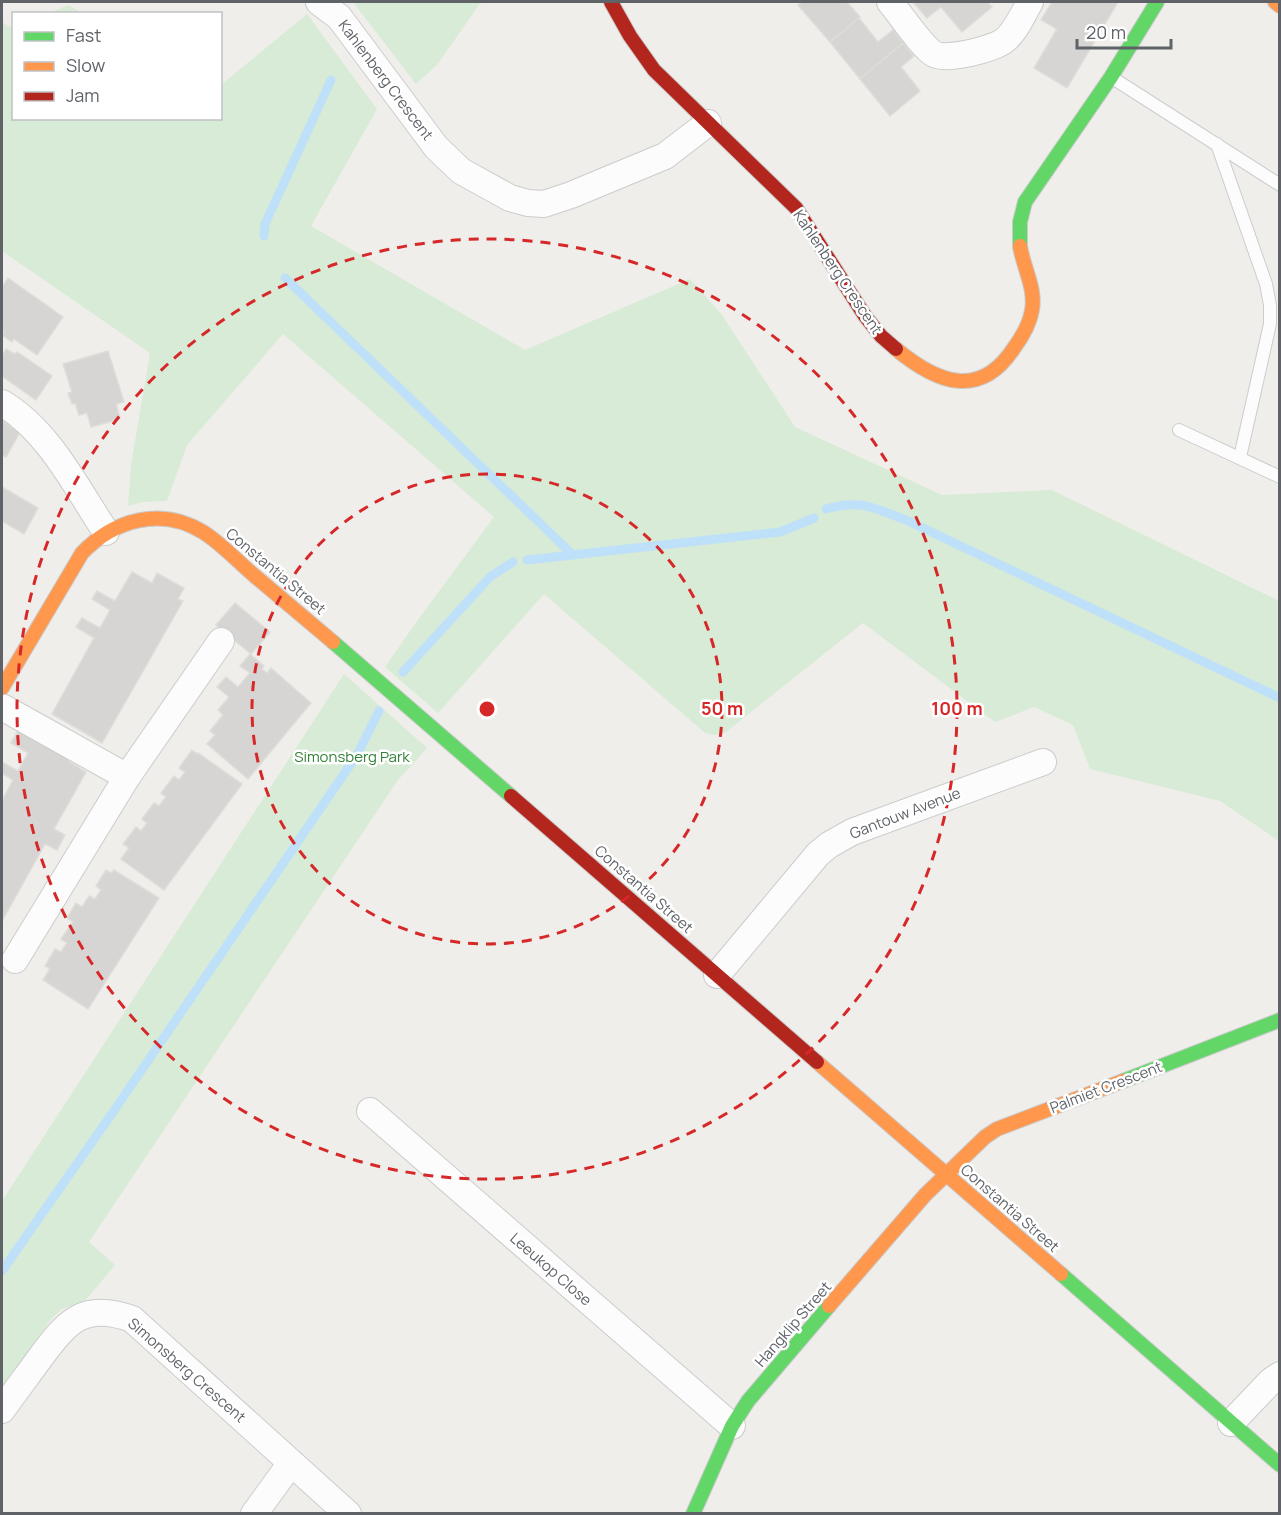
<svg xmlns="http://www.w3.org/2000/svg" width="1281" height="1515" font-family="Manrope,sans-serif">
<style>
.green{fill:#d8ebd6}
.lines{fill:none;stroke-linecap:round;stroke-linejoin:round}
.stream{stroke:#bfe0f9;stroke-width:9}
.building{fill:#d6d5d3;stroke:#deddd9;stroke-width:1.5}
.lane-casing{stroke:#cbcccc;stroke-width:14}
.street-casing{stroke:#cbcccc;stroke-width:28}
.fast-casing{stroke:#cacacb;stroke-width:16}
.slow-casing{stroke:#cacacb;stroke-width:16}
.jam-casing{stroke:#cacacb;stroke-width:16}
.lane{stroke:#fdfcfc;stroke-width:12}
.street{stroke:#fdfcfc;stroke-width:26}
.fast{stroke:#63d668;stroke-width:14}
.slow{stroke:#ff974d;stroke-width:14}
.jam{stroke:#b3261e;stroke-width:14}
.ring{fill:none;stroke:#d62828;stroke-width:3;stroke-dasharray:10 8}
.labels{text-anchor:middle;dominant-baseline:central;stroke-width:5;stroke-linejoin:round;paint-order:stroke}
.street-label{font-size:15px;fill:#5f6368;stroke:#fff}
.park-label{font-size:15px;fill:#348238;stroke:#fff}
.centre{fill:#d62828;stroke:#fff;stroke-width:3}
.ring-label{font-size:18px;text-anchor:middle;font-weight:bold;fill:#d62828;stroke:#fff;stroke-width:5;stroke-linejoin:round;paint-order:stroke}
</style>
<rect width="100%" height="100%" fill="#efeeea"/>
<g class="green">
<path d="M353,2H481L437,65L416,84Z"/>
<path d="M68,5L82,13H49Z"/>
<path d="M307,14L377,109L311,226L525,350L690,279L722,315L795,427L942,495L1052,490L1279,601V841L1220,801L1090,769L1073,725L1034,707L995,722L863,623L726,732L716,735L705,733L544,594L438,713L385,667L417,621L494,517L283,334L187,445L167,501L142,502L128,506L131,465L150,353L2,251V22L13,29L14,118H220L221,85Z"/>
<path d="M344,674L427,748L398,780L89,1242L115,1265L85,1301L62,1309L52,1318L2,1387V1201Z"/>
</g>
<g class="lines">
<g class="stream">
<path d="M264,236L265,224L331,80"/>
<path d="M285,278L573,555"/>
<path d="M826,509C862,499 873,508 906,520L1280,698"/>
<path d="M527,560L780,532L814,518"/>
<path d="M403,672L490,577L513,562"/>
<path d="M2,1271L113,1112L357,755L379,711"/>
</g>
</g>
<g class="building">
<path d="M802,2H847L860,17L830,42L798,5Z"/>
<path d="M913,2H987L992,7L962,32L941,7L927,18Z"/>
<path d="M1052,2H1118L1067,88L1034,68L1057,29L1041,20Z"/>
<path d="M859,18L878,42L893,30L903,43L860,79L830,42Z"/>
<path d="M903,43L914,56L901,67L920,91L890,116L860,79Z"/>
<path d="M8,278L63,317L37,355L14,339L12,342L2,335L4,332L2,330V287Z"/>
<path d="M6,349L15,354L17,352L52,376L36,400L2,376V356Z"/>
<path d="M108,351L124,402L116,404L120,419L91,427L87,413L79,415L75,403L72,404L68,393L72,392L63,364Z"/>
<path d="M2,421L20,432L6,457L2,455Z"/>
<path d="M2,487L38,508L24,534L2,521Z"/>
<path d="M132,572L152,583L157,573L184,588L178,599L183,601L102,743L52,714L94,638L76,627L82,618L100,628L110,610L92,599L97,591L115,601Z"/>
<path d="M235,603L270,632L251,654L216,625Z"/>
<path d="M250,654L264,666L262,669L267,673L271,668L311,703L248,779L207,744L215,735L210,731L223,715L218,710L229,697L217,687L226,677L238,687L250,673L240,666Z"/>
<path d="M24,720L74,750L68,761L86,772L54,829L65,835L57,850L45,844L2,921V801L13,780L2,773V762L18,771L28,753L11,743Z"/>
<path d="M192,750L197,754L198,753L242,784L164,890L121,859L129,848L123,844L136,827L141,831L147,823L142,819L154,803L159,806L166,797L161,793L174,776L179,780L185,772L179,768Z"/>
<path d="M106,870L111,873L114,870L159,898L88,1009L43,980L50,969L45,966L55,949L61,952L67,943L61,939L73,922L67,918L76,903L82,907L89,896L95,899L101,890L96,886Z"/>
</g>
<g class="lines">
<defs>
<g id="lane">
<path d="M1111,77L1280,185"/>
<path d="M1217,144L1266,284L1270,305V324L1240,457"/>
<path d="M1179,430L1280,477"/>
</g>
<g id="street">
<path d="M319,2L339,17L436,147L461,171L510,198L528,203L544,204L571,195L665,156L708,123"/>
<path d="M890,2C900,14 922,47 934,54C947,61 994,49 1005,40C1016,31 1023,14 1030,2"/>
<path d="M2,403C49,431 76,487 106,532"/>
<path d="M2,707L127,777"/>
<path d="M15,960L127,777L221,641"/>
<path d="M717,975L818,854L829,845L852,832L1043,762"/>
<path d="M370,1111L732,1426"/>
<path d="M2,1410C14,1393 27,1376 40,1358C67,1322 83,1301 132,1319L348,1514"/>
<path d="M1231,1423L1271,1381L1280,1375"/>
<path d="M254,1514L291,1463"/>
</g>
<g id="fast">
<path d="M1020,246V222L1025,202L1111,77L1157,2"/>
<path d="M333,642L511,796"/>
<path d="M1123,1081L1280,1020"/>
<path d="M1061,1274L1280,1465"/>
<path d="M693,1514L732,1426L748,1401L829,1306"/>
</g>
<g id="slow">
<path d="M1275,2L1280,6"/>
<path d="M896,349C937,383 980,400 1014,348C1022,337 1030,323 1032,310C1036,288 1023,267 1020,246"/>
<path d="M2,688L82,553C114,520 161,506 203,532C221,543 239,563 256,577C281,598 307,620 333,642"/>
<path d="M817,1062L1061,1274"/>
<path d="M829,1306L925,1195L985,1137L997,1129L1123,1081"/>
</g>
<g id="jam">
<path d="M611,2L630,36L654,70L796,208L865,316L881,336L896,349"/>
<path d="M511,796L817,1062"/>
</g>
</defs>
<use href="#lane" class="lane-casing"/>
<use href="#street" class="street-casing"/>
<use href="#fast" class="fast-casing"/>
<use href="#slow" class="slow-casing"/>
<use href="#jam" class="jam-casing"/>
<use href="#lane" class="lane"/>
<use href="#street" class="street"/>
<use href="#fast" class="fast"/>
<use href="#slow" class="slow"/>
<use href="#jam" class="jam"/>
</g>
<g class="ring">
<circle cx="487" cy="709" r="235"/>
<circle cx="487" cy="709" r="470"/>
</g>
<g class="labels">
<g class="street-label">
<text transform="translate(386 80) rotate(53)">Kahlenberg Crescent</text>
<text transform="translate(838 272) rotate(56)">Kahlenberg Crescent</text>
<text transform="translate(276 571) rotate(40)">Constantia Street</text>
<text transform="translate(905 813) rotate(-21)">Gantouw Avenue</text>
<text transform="translate(644 889) rotate(41)">Constantia Street</text>
<text transform="translate(1106 1087) rotate(-21)">Palmiet Crescent</text>
<text transform="translate(1010 1208) rotate(41)">Constantia Street</text>
<text transform="translate(551 1269) rotate(41)">Leeukop Close</text>
<text transform="translate(793 1324) rotate(-49)">Hangklip Street</text>
<text transform="translate(187 1370) rotate(41)">Simonsberg Crescent</text>
</g>
<g class="park-label">
<text x="352" y="756">Simonsberg Park</text>
</g>
</g>
<circle cx="487" cy="709" r="9" class="centre"/>
<g class="ring-label">
<text x="722" y="715">50 m</text>
<text x="957" y="715">100 m</text>
</g>
<rect width="1281" height="1515" fill="none" stroke="#5f6368" stroke-width="6"/>
<rect x="12" y="12" width="210" height="108" fill="#ffffff" stroke="#bfc1c3" stroke-width="1.5"/>
<rect x="24" y="32" width="30" height="9" fill="#63d668" stroke="#bfc1c3" stroke-width="1.5"/>
<text x="66" y="42" font-size="18" fill="#5f6368">Fast</text>
<rect x="24" y="62" width="30" height="9" fill="#ff974d" stroke="#bfc1c3" stroke-width="1.5"/>
<text x="66" y="72" font-size="18" fill="#5f6368">Slow</text>
<rect x="24" y="92" width="30" height="9" fill="#b3261e" stroke="#bfc1c3" stroke-width="1.5"/>
<text x="66" y="102" font-size="18" fill="#5f6368">Jam</text>
<path d="M1077 39v9h94v-9" fill="none" stroke="#5f6368" stroke-width="3"/>
<text x="1086" y="39" font-size="18" fill="#5f6368" stroke="#ffffff" stroke-width="4.5" paint-order="stroke">20 m</text>
</svg>
